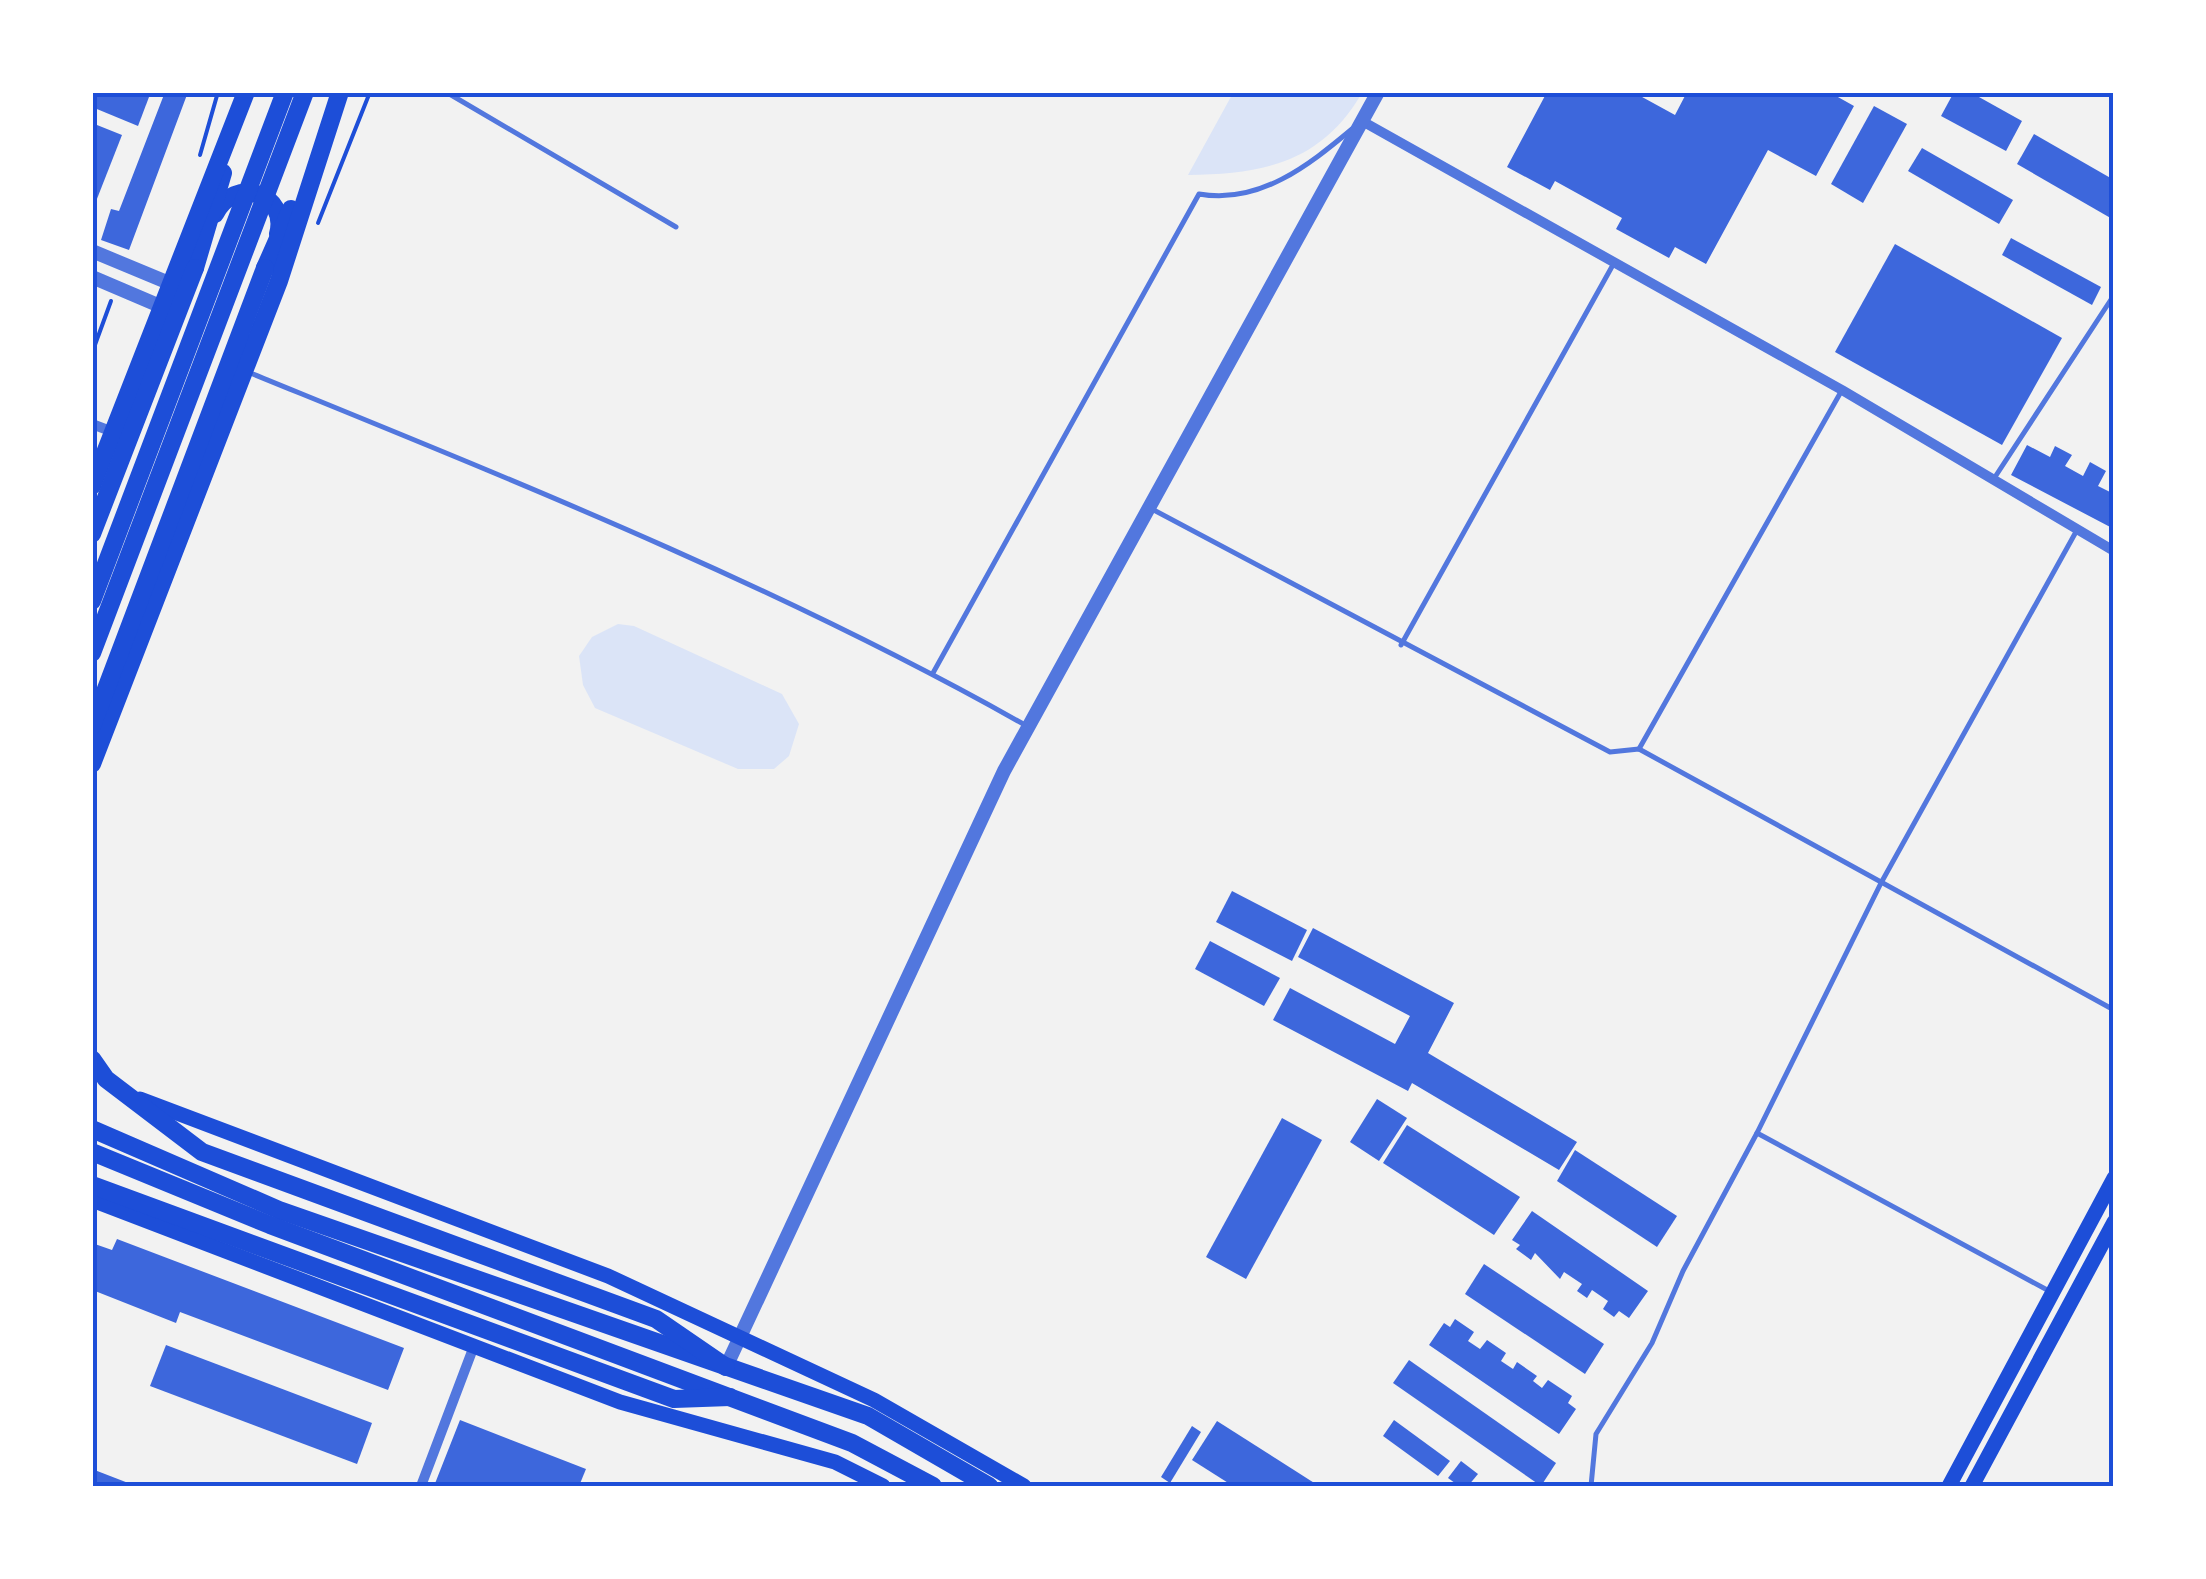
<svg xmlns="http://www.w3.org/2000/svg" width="2206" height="1579" font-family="'Titillium Web',sans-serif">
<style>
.green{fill:#dbe4f7}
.building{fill:#3d67dc}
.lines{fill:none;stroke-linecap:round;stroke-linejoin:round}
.path{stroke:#1d4ed8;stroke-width:4}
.service{stroke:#5277de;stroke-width:5}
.minor{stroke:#5277de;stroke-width:10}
.tertiary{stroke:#5277de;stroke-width:14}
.secondary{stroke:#1d4ed8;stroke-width:15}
.primary{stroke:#1d4ed8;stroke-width:18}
.trunk{stroke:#1d4ed8;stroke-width:18}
.neatline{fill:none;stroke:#1d4ed8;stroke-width:4}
</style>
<rect width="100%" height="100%" fill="#f2f2f2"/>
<g class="green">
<path d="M1233,93V92L1362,93C1321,163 1263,174 1188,175Z"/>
<path d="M618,624L634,626L782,694L799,724L789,756L774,769H738L595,708L583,685L579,656L592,637Z"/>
</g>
<g class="building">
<path d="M92,92H138L149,97L138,126L92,107Z"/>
<path d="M165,92H188L129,250L101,240L111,209L119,211Z"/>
<path d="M1547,92H1633L1675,115L1687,92H1829L1854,106L1816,176L1768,150L1706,264L1675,247L1669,258L1616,229L1622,218L1555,181L1550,190L1507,167Z"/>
<path d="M1954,92H1970L2022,121L2006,151L1941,116Z"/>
<path d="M1874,106L1907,124L1863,203L1831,184Z"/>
<path d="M92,123L122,135L93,209H92Z"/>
<path d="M2034,134L2114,180V220L2017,164Z"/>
<path d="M1922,148L2013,200L1999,224L1908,171Z"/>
<path d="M2011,238L2101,287L2092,305L2002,255Z"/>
<path d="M1895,244L2062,338L2002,445L1835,352Z"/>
<path d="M2027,445L2050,457L2055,446L2072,455L2065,466L2083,476L2090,462L2106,471L2098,486L2114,494V529L2011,475Z"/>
<path d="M1232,891L1307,930L1292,961L1216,922Z"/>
<path d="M1313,928L1454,1003L1428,1053L1577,1142L1559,1170L1412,1083L1408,1091L1273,1020L1290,988L1395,1044L1410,1016L1298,957Z"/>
<path d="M1210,941L1280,978L1264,1006L1195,969Z"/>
<path d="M1377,1099L1407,1118L1379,1161L1350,1142Z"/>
<path d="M1282,1118L1322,1140L1246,1279L1206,1257Z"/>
<path d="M1407,1125L1520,1197L1494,1235L1383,1163Z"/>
<path d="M1575,1150L1677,1216L1657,1247L1557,1181Z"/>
<path d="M1532,1211L1648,1291L1629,1318L1619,1311L1614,1317L1603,1309L1608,1301L1592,1290L1587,1298L1577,1291L1582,1284L1564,1272L1560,1279L1535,1253L1531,1260L1516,1249L1520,1245L1512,1240Z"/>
<path d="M117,1239L404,1348L388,1390L180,1312L176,1323L95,1291L92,1298V1243L112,1250Z"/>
<path d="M1484,1264L1604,1344L1585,1374L1465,1294Z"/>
<path d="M1455,1319L1474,1332L1468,1341L1480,1349L1487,1340L1506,1353L1501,1361L1513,1369L1517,1362L1537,1376L1533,1381L1542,1388L1548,1380L1572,1396L1568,1403L1576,1409L1559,1434L1429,1345L1444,1323L1450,1327Z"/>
<path d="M166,1345L372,1423L357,1464L150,1386Z"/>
<path d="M1409,1360L1556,1463L1541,1486L1393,1383Z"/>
<path d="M460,1420L586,1469L579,1486H434Z"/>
<path d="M1394,1420L1450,1461L1438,1476L1383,1436Z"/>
<path d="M1217,1421L1319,1486H1233L1192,1460Z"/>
<path d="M1192,1426L1201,1432L1170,1483L1161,1477Z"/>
<path d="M1461,1461L1478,1474L1468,1486H1459L1448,1478Z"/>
<path d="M92,1469L136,1486H92Z"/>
</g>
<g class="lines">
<g class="path">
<path d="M200,155L218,92"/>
<path d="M318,223L370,92"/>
<path d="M92,353L111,301"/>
</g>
<g class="service">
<path d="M446,92L676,227"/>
<path d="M248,372C510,479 777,585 1025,725"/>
<path d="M1995,477L2114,295"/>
<path d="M1150,508L1610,752L1639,749L2114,1010"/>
<path d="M1401,645L1614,263"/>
<path d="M933,673L1199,194C1259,205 1309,165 1352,129"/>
<path d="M1639,749L1842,390"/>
<path d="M2051,1292L1757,1133L1881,883L2077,530"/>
<path d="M1591,1486L1596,1434L1652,1343L1683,1271L1757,1133"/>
</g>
<g class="minor">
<path d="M1362,121L1842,390L2114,551"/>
<path d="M92,424L113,432"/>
<path d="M421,1486L474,1346"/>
</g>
<g class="tertiary">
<path d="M92,251L169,283"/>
<path d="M92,277L160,306"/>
<path d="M726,1367L1004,771L1378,92"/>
</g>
<g class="secondary">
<path d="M140,1099L608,1276L874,1400L1024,1486"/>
<path d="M92,1200L620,1402L835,1462L883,1486"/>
<path d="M1949,1486L2114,1178"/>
<path d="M1972,1486L2114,1222"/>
</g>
<g class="primary">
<path d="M215,214C234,175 289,194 278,234"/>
<path d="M195,268L223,173"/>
<path d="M265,268L291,209"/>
<path d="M92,486L246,92"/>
<path d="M92,764L279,281L340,92"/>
<path d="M92,1129L279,1210L868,1416L989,1486"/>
<path d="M92,1152L270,1225L852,1443L933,1486"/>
</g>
<g class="trunk">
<path d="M92,534L195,268"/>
<path d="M92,601L285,92"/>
<path d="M92,653L305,92"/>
<path d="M92,726L265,268"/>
<path d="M92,1059L106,1079L202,1152L656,1319L726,1367"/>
<path d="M92,1185L674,1399L730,1397"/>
</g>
</g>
<rect width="2206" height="1579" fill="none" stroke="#ffffff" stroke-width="190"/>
<rect x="95" y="95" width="2016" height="1389" class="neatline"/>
</svg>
